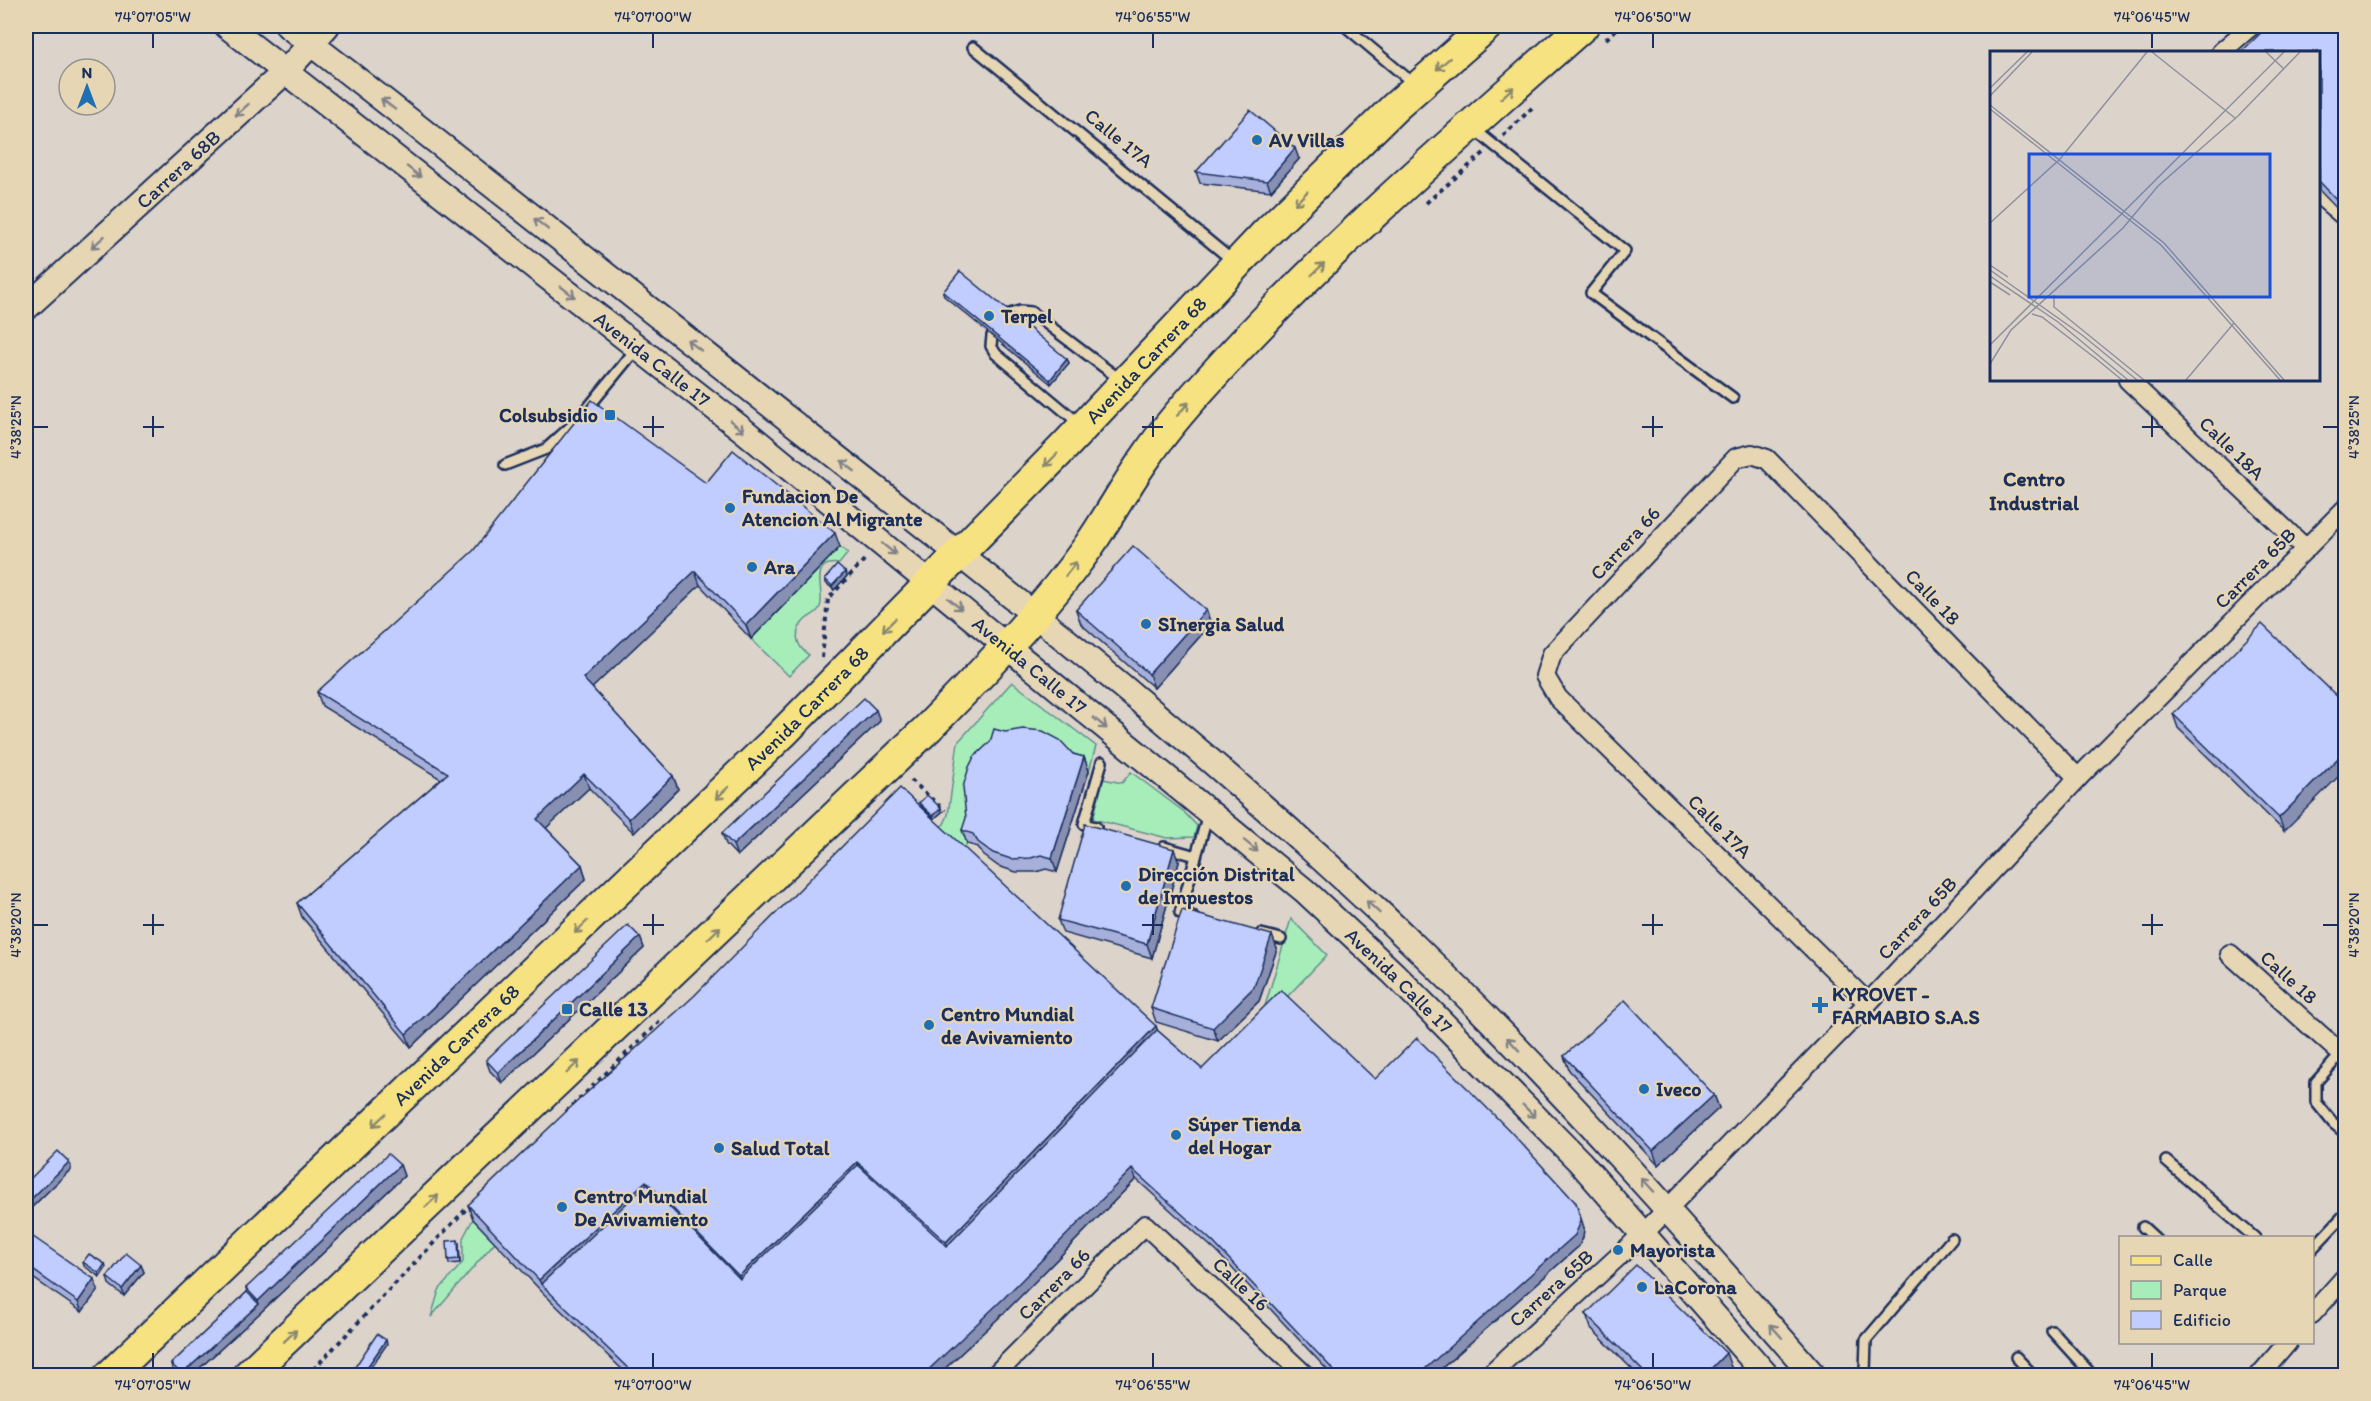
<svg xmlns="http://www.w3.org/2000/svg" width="2371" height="1401" font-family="Itim,sans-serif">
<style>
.green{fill:#a6edba;stroke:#608e8c;stroke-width:1.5}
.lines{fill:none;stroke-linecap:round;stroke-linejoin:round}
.service-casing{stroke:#1b2f5e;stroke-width:14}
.minor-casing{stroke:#1b2f5e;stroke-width:22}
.tertiary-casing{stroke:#1b2f5e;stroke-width:28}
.primary-casing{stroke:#1b2f5e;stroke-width:34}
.path{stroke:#1b2f5e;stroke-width:4;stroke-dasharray:4.5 4.5;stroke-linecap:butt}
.service{stroke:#e7d6b3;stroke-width:9}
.minor{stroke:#e7d6b3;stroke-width:18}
.tertiary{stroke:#e7d6b3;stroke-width:24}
.primary{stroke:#f7e281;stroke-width:30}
.wall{fill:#a6b0da;stroke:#1b2f5e;stroke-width:1.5}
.shaded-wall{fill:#8790b2;stroke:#1b2f5e;stroke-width:1.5}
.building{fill:#c1cdfe;stroke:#1b2f5e;stroke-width:1.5}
.oneway{stroke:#898870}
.oneway2{stroke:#818288}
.ticks{fill:none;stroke:#1b2f5e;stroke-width:2}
.poi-dot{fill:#1f6fb2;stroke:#e7d6b3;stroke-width:2}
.labels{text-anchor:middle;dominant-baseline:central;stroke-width:4.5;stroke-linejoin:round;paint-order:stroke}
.street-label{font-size:20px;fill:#1b2f5e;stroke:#e7d6b3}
.poi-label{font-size:20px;font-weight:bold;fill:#1b2f5e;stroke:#e7d6b3;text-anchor:start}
.neighbourhood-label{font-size:21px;font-weight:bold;fill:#1b2f5e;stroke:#e7d6b3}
.inset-road{fill:none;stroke:#8f919f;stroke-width:1.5}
.view{fill:#1d4ed8;fill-opacity:0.15;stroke:#1d4ed8;stroke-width:3}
.inset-edge{fill:none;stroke:#1b2f5e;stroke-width:3}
.neatline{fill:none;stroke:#1b2f5e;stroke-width:2}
.ticks-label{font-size:15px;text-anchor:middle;fill:#1b2f5e}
</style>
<rect width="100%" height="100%" fill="#dcd3ca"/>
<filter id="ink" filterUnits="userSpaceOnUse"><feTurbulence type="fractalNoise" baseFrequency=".0167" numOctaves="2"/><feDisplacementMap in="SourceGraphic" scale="12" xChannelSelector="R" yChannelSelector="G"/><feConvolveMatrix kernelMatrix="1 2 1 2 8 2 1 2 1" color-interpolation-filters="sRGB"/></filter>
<g filter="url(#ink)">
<g class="green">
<path d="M840,547L848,553L839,564C807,559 826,595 820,607C817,614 811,615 806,619C793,631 795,646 809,655L789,676L751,639Z"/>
<path d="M1012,682L1096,746L1089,771L967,844L960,853L936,830L944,824L948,815L958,742Z"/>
<path d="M1131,772L1183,811L1197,826L1194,837L1167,838L1093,819L1103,779L1122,783Z"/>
<path d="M1291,919L1327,955L1259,1026Z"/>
<path d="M473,1219L495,1242L431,1317L439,1290L463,1262V1238Z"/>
</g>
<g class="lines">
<defs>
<g id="service">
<path d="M1345,26L1414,84"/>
<path d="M973,47L1233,261"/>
<path d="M1474,129L1625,251L1591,293L1733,398"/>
<path d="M1010,314L1020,311L1031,312L1122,381"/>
<path d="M992,336L991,346L996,354L1081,425"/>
<path d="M505,465L546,449L578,420L637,348"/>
<path d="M1096,827L1084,824L1102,762"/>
<path d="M1164,847L1196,856"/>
<path d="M1192,916L1180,913L1208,814"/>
<path d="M1261,934L1281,939"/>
<path d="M2341,1054L2316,1082V1102L2333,1123L2346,1134"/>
<path d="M2166,1161L2255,1238"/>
<path d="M2143,1227L2155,1238"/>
<path d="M2312,1249L2346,1213"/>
<path d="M2052,1331L2093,1376"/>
<path d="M2016,1357L2034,1376"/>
<path d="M1867,1376L1865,1372L1866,1340L1952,1239"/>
</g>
<g id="minor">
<path d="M2221,52L2251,26"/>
<path d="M2318,194L2346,218"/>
<path d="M2128,380L2306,549"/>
<path d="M2230,954L2346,1058"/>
<path d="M1868,1003L1558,698L1545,676L1552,654L1736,458L1752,454L1767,459L2078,778"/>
<path d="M2312,1314L2346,1276"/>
<path d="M994,1376L1145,1225L1306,1376"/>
<path d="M1488,1376L1644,1233L1868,1003L2078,778L2346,508"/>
<path d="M2259,1376L2288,1342"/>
</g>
<g id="tertiary">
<path id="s1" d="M227,26L743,430L1305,891L1394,974L1580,1162L1767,1376"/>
<path d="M288,26C456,155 622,288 788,419C1003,588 1219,757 1416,947C1557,1083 1686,1229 1814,1376"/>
<path id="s2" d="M26,308L286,71L327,26"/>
</g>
<g id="primary">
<path id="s3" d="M109,1376L782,734L1063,448L1265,234L1395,107L1487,26"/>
<path d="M247,1376L928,728C984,671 1042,612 1088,547C1109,517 1125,486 1146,457C1164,430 1185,406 1207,382C1323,253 1454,140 1583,26"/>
</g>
</defs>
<use href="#service" class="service-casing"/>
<use href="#minor" class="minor-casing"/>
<use href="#tertiary" class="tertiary-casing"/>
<use href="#primary" class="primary-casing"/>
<g class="path">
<path d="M1606,39L1620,26"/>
<path d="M1503,136L1532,108"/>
<path d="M1426,203L1484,153"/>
<path d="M822,658L828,599L866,558"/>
<path d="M911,780L945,811"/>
<path d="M566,1112L660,1021"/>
<path d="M307,1376L470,1205"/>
</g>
<use href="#service" class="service"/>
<use href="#minor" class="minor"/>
<use href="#tertiary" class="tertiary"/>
<use href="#primary" class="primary"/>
</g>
<g class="wall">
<path d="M2346,26V213L2343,215L2319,190V52Z"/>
<path d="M1299,159L1271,191L1200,183L1196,172Z"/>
<path d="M943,292L1067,359L1069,363L1051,384L944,296Z"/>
<path d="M706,483L840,547L751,639L700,585L592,688L673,776L678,789L634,833L589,788L546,828L582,865L586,879L411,1047L302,917L297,903L441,779L322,706L317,692Z"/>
<path d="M845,572L847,576L834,590L826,583L825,579Z"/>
<path d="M1076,610H1206L1211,624L1154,688L1081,624Z"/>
<path d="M2346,705L2284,831L2178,728L2173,714Z"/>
<path d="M880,721L737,856L726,844L722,833Z"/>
<path d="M1073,754L1084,757L1089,771L1057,872L1046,869L1036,872H1016L998,866L983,855L978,847L967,844L962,830Z"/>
<path d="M919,803L942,812L934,819L921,806Z"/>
<path d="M1179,862L1152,958L1063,933L1058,920Z"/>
<path d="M640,937L644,948L502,1083L490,1071L486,1060Z"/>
<path d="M1277,949L1259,1001L1218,1041L1156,1022L1151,1008Z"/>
<path d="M1156,1026L1157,1030L1202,1069L1375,1079L1576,1203L1584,1228L1583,1237L1579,1246L1433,1376H1333L1217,1252L1136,1179L1007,1310L937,1376H629L544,1294L473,1219L468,1205Z"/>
<path d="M1564,1056L1714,1095L1719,1108L1658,1165L1569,1070Z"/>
<path d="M69,1162L71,1169L31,1208L26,1203V1183Z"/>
<path d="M400,1165L404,1176L262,1311L191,1376H178L173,1371L171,1364L247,1292L246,1288Z"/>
<path d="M26,1232L98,1290L82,1312L26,1273Z"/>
<path d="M459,1244L460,1263L449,1264L448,1260Z"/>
<path d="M83,1262L105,1264L106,1268L100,1277L84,1266Z"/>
<path d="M141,1265L144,1272L124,1296L109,1284L107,1277Z"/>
<path d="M1586,1314L1731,1367L1722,1376H1639L1591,1328Z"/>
</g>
<g class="shaded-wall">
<path d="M1295,148L1299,159L1271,191L1267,181Z"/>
<path d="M2346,195V213L2343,215L2338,201Z"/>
<path d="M1067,359L1069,363L1051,384L1050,380Z"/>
<path d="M835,533L840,547L751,639L746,625Z"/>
<path d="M695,571L700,585L588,692L583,678Z"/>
<path d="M845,572L847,576L834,590L832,586Z"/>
<path d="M1206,610L1211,624L1154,688L1149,674Z"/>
<path d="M876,710L880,721L737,856L733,845Z"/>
<path d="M2346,750V769L2284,831L2279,818Z"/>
<path d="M1084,757L1089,771L1057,872L1052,858Z"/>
<path d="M584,774L589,788L542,832L537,819Z"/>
<path d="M673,776L678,789L634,833L629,819Z"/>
<path d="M941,808L942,812L934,819L933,816Z"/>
<path d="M1174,849L1179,862L1152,958L1147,944Z"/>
<path d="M582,865L586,879L411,1047L406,1034Z"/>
<path d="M1272,935L1277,949L1259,1001L1218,1041L1213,1028Z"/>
<path d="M640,937L644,948L502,1083L498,1073Z"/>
<path d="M1156,1026L1161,1040L951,1256L946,1242Z"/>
<path d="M1714,1095L1719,1108L1658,1165L1653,1151Z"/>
<path d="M69,1162L71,1169L31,1208L29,1201Z"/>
<path d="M857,1162L862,1176L744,1290L739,1276Z"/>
<path d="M400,1165L404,1176L262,1311L191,1376H182V1374L259,1304L258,1301Z"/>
<path d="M1132,1169L1136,1179L1007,1310L937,1376H922Z"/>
<path d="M646,1181L651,1195L541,1284L539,1280Z"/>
<path d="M1576,1203L1584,1228L1583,1237L1579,1246L1433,1376H1417Z"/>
<path d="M458,1240L459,1244L460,1263L459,1259Z"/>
<path d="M105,1264L106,1268L100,1277L99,1273Z"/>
<path d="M141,1265L144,1272L124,1296L122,1289Z"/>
<path d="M94,1279L98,1290L82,1312L78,1302Z"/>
<path d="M386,1340L387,1344L365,1376H361Z"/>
<path d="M1726,1353L1731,1367L1722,1376H1704Z"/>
</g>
<g class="building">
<path d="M2268,26H2346V195L2338,201L2319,181V52H2241Z"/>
<path d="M1250,110L1295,148L1267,181L1196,172Z"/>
<path d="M960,271L1067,359L1050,380L943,292Z"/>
<path d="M592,400L706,483L733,450L835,533L746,625L695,571L583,678L673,776L629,819L584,774L537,819L582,865L406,1034L297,903L448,773L317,692L473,551Z"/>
<path d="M1133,546L1206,610L1149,674L1076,610Z"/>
<path d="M837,565L845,572L832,586L825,579Z"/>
<path d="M2262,624L2346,705V750L2279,818L2173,714Z"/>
<path d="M864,698L876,710L733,845L722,833Z"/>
<path d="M994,729L1005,732L1023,729L1043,731L1060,740L1073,754L1084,757L1052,858L1041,855L1031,858L1011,859L993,853L978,842L973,834L962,830L966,818L963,787L969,767L974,757L990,742Z"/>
<path d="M900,788L1156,1026L946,1242L857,1162L739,1276L646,1181L539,1280L468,1205L571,1107L694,996Z"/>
<path d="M927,795L941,808L933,816L919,803Z"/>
<path d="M1085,824L1174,849L1147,944L1058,920Z"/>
<path d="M1182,910L1272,935L1254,987L1213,1028L1151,1008Z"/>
<path d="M628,925L640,937L498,1073L486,1060Z"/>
<path d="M1281,990L1375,1079L1417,1038L1510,1131L1576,1203L1580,1217L1579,1226L1575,1235L1417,1376H1339L1213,1242L1132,1169L1003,1299L922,1376H636L541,1284L647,1184L740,1279L858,1165L947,1246L1157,1030L1202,1069Z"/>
<path d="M1625,1000L1714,1095L1653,1151L1564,1056Z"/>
<path d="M58,1151L69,1162L29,1201L26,1198V1183Z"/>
<path d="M388,1154L400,1165L258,1301L246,1288Z"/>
<path d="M26,1232L94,1279L78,1302L26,1265Z"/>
<path d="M458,1240L459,1259L448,1260L447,1241Z"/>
<path d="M126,1253L141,1265L122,1289L107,1277Z"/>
<path d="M89,1254L105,1264L99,1273L83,1262Z"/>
<path d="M1636,1265L1726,1353L1704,1376H1648L1586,1314Z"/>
<path d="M247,1292L259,1304L182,1374L171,1364Z"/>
<path d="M377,1334L386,1340L361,1376H349Z"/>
</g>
<defs><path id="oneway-shaft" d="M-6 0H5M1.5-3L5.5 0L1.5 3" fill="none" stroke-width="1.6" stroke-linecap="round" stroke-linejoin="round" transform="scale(1.5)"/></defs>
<g class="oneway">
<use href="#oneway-shaft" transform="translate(1443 64) rotate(139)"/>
<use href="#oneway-shaft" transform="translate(1507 93) rotate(-42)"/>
<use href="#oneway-shaft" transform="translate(1301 198) rotate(135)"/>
<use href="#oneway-shaft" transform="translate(1318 269) rotate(-44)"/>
<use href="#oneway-shaft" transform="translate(1183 409) rotate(-49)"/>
<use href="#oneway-shaft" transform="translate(1051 460) rotate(134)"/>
<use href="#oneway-shaft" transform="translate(1071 569) rotate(-52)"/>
<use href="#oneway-shaft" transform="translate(889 625) rotate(135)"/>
<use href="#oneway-shaft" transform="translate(722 793) rotate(136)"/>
<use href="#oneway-shaft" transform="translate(581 927) rotate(136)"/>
<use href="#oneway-shaft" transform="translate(714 933) rotate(-44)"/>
<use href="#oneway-shaft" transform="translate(573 1067) rotate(-44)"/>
<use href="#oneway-shaft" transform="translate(379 1120) rotate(136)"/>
<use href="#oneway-shaft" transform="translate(432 1201) rotate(-43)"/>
<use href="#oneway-shaft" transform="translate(290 1336) rotate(-43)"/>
</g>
<g class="oneway2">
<use href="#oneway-shaft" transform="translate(388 104) rotate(-142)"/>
<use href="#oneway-shaft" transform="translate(242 110) rotate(138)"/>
<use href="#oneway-shaft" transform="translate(414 172) rotate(38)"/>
<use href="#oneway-shaft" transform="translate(541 224) rotate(-142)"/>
<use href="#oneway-shaft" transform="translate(98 242) rotate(138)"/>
<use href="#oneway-shaft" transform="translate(568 292) rotate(38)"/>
<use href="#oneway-shaft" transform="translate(694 345) rotate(-142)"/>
<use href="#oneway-shaft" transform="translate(737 426) rotate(38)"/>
<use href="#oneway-shaft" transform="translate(848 466) rotate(-142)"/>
<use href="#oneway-shaft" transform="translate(889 549) rotate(39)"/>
<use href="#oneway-shaft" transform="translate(955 604) rotate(39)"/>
<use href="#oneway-shaft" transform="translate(1100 723) rotate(39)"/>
<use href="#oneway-shaft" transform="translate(1251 846) rotate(39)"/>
<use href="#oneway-shaft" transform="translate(1373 907) rotate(-137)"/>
<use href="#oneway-shaft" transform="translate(1513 1044) rotate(-133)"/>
<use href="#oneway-shaft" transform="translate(1529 1111) rotate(45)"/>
<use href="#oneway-shaft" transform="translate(1647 1185) rotate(-133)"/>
<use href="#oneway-shaft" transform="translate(1776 1331) rotate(-131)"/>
</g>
</g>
<path class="ticks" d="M153,33V48M653,33V48M1153,33V48M1653,33V48M2152,33V48M153,416V437M653,416V437M1153,416V437M1653,416V437M2152,416V437M33,427H48M143,427H164M643,427H664M1142,427H1163M1642,427H1663M2142,427H2163M2323,427H2338M153,914V935M653,914V935M1153,914V935M1653,914V935M2152,914V935M33,925H48M143,925H164M643,925H664M1142,925H1163M1642,925H1663M2142,925H2163M2323,925H2338M153,1353V1368M653,1353V1368M1153,1353V1368M1653,1353V1368M2152,1353V1368"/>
<g class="poi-dot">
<circle cx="1257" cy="140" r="6"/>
<circle cx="989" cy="316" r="6"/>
<rect x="604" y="409" width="12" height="12" rx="3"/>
<circle cx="730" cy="508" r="6"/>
<circle cx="752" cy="567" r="6"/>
<circle cx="1146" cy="624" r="6"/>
<circle cx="1126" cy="886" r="6"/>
<path d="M1817 996h6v6h6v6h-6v6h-6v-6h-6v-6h6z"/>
<rect x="561" y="1003" width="12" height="12" rx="3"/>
<circle cx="929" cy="1025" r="6"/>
<circle cx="1644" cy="1089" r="6"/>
<circle cx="1176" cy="1135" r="6"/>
<circle cx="719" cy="1148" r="6"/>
<circle cx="562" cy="1207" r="6"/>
<circle cx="1618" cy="1250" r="6"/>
<circle cx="1642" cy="1287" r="6"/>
</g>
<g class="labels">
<g class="street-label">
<text transform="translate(1119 138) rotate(39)">Calle 17A</text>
<text stroke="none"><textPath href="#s2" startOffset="206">Carrera 68B</textPath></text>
<text stroke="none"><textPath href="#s1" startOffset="540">Avenida Calle 17</textPath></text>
<text stroke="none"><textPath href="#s3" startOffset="1452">Avenida Carrera 68</textPath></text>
<text transform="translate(2232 448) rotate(44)">Calle 18A</text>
<text transform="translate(1625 543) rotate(-47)">Carrera 66</text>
<text transform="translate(2255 568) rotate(-45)">Carrera 65B</text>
<text transform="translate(1933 597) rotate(46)">Calle 18</text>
<text stroke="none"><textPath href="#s1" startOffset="1026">Avenida Calle 17</textPath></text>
<text stroke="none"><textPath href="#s3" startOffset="966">Avenida Carrera 68</textPath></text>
<text transform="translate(1720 826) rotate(45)">Calle 17A</text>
<text transform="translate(1917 918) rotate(-47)">Carrera 65B</text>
<text transform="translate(2289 977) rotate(42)">Calle 18</text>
<text stroke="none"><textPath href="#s1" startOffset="1512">Avenida Calle 17</textPath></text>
<text stroke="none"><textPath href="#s3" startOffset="480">Avenida Carrera 68</textPath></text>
<text transform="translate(1054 1284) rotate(-45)">Carrera 66</text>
<text transform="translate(1241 1284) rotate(43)">Calle 16</text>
<text transform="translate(1551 1288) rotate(-42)">Carrera 65B</text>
</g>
<g class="poi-label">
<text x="1269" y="140">AV Villas</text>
<text x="1001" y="316">Terpel</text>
<text x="598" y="415" text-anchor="end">Colsubsidio</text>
<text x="742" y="496">Fundacion De<tspan x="742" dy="23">Atencion Al Migrante</tspan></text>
<text x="764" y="567">Ara</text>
<text x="1158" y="624">SInergia Salud</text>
<text x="1138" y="874">Dirección Distrital<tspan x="1138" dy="23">de Impuestos</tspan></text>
<text x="1832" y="994">KYROVET -<tspan x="1832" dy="23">FARMABIO S.A.S</tspan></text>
<text x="579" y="1009">Calle 13</text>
<text x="941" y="1014">Centro Mundial<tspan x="941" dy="23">de Avivamiento</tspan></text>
<text x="1656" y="1089">Iveco</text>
<text x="1188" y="1124">Súper Tienda<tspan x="1188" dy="23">del Hogar</tspan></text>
<text x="731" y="1148">Salud Total</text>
<text x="574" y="1196">Centro Mundial<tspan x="574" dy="23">De Avivamiento</tspan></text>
<text x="1630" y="1250">Mayorista</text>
<text x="1654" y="1287">LaCorona</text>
</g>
<g class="neighbourhood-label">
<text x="2034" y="478">Centro<tspan x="2034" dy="24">Industrial</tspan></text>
</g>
</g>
<g transform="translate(1990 51)">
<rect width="330" height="330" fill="#dcd3ca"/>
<path class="inset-road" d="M162,1L245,67M276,1L294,18M0,37L37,1M0,45L42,1M0,54L174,192L294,329M0,58L171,194L290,329M0,172L70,108L157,1M0,214L18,226M0,219L92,284L147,329M0,225L68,271L138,329M0,231L20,244M64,244V256L154,329M42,263L52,266L105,307M0,294L294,1M104,306L132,329M0,313L21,279L133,177L168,135L248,65L310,1M196,329L244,272"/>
<path class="view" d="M39,103H280V246H39Z"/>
<rect width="330" height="330" class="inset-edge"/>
</g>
<rect width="2371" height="1401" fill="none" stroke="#e7d6b3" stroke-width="66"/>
<rect x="2119" y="1236" width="195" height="108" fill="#e7d6b3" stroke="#959391" stroke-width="1.5"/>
<rect x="2131" y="1256" width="30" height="9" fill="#f7e281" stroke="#959391" stroke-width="1.5"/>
<text x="2173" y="1266" font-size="18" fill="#1b2f5e">Calle</text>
<rect x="2131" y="1281" width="30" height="18" fill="#a6edba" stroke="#959391" stroke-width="1.5"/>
<text x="2173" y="1296" font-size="18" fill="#1b2f5e">Parque</text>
<rect x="2131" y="1311" width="30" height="18" fill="#c1cdfe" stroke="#959391" stroke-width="1.5"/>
<text x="2173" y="1326" font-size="18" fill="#1b2f5e">Edificio</text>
<g transform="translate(87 87)"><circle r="28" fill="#e7d6b3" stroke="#959391" stroke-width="1.5"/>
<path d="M0-4.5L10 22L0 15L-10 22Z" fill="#1f6fb2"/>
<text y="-9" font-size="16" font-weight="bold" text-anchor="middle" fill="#1b2f5e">N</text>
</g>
<rect x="33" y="33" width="2305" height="1335" class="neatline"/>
<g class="ticks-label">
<text x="153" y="22">74°07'05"W</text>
<text x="653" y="22">74°07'00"W</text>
<text x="1153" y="22">74°06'55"W</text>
<text x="1653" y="22">74°06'50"W</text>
<text x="2152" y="22">74°06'45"W</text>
<text transform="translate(16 427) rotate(-90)" y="5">4°38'25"N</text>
<text transform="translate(2354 427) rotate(-90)" y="5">4°38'25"N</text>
<text transform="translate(16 925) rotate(-90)" y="5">4°38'20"N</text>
<text transform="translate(2354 925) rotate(-90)" y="5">4°38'20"N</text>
<text x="153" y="1390">74°07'05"W</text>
<text x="653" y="1390">74°07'00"W</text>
<text x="1153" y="1390">74°06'55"W</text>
<text x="1653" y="1390">74°06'50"W</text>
<text x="2152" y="1390">74°06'45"W</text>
</g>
</svg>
